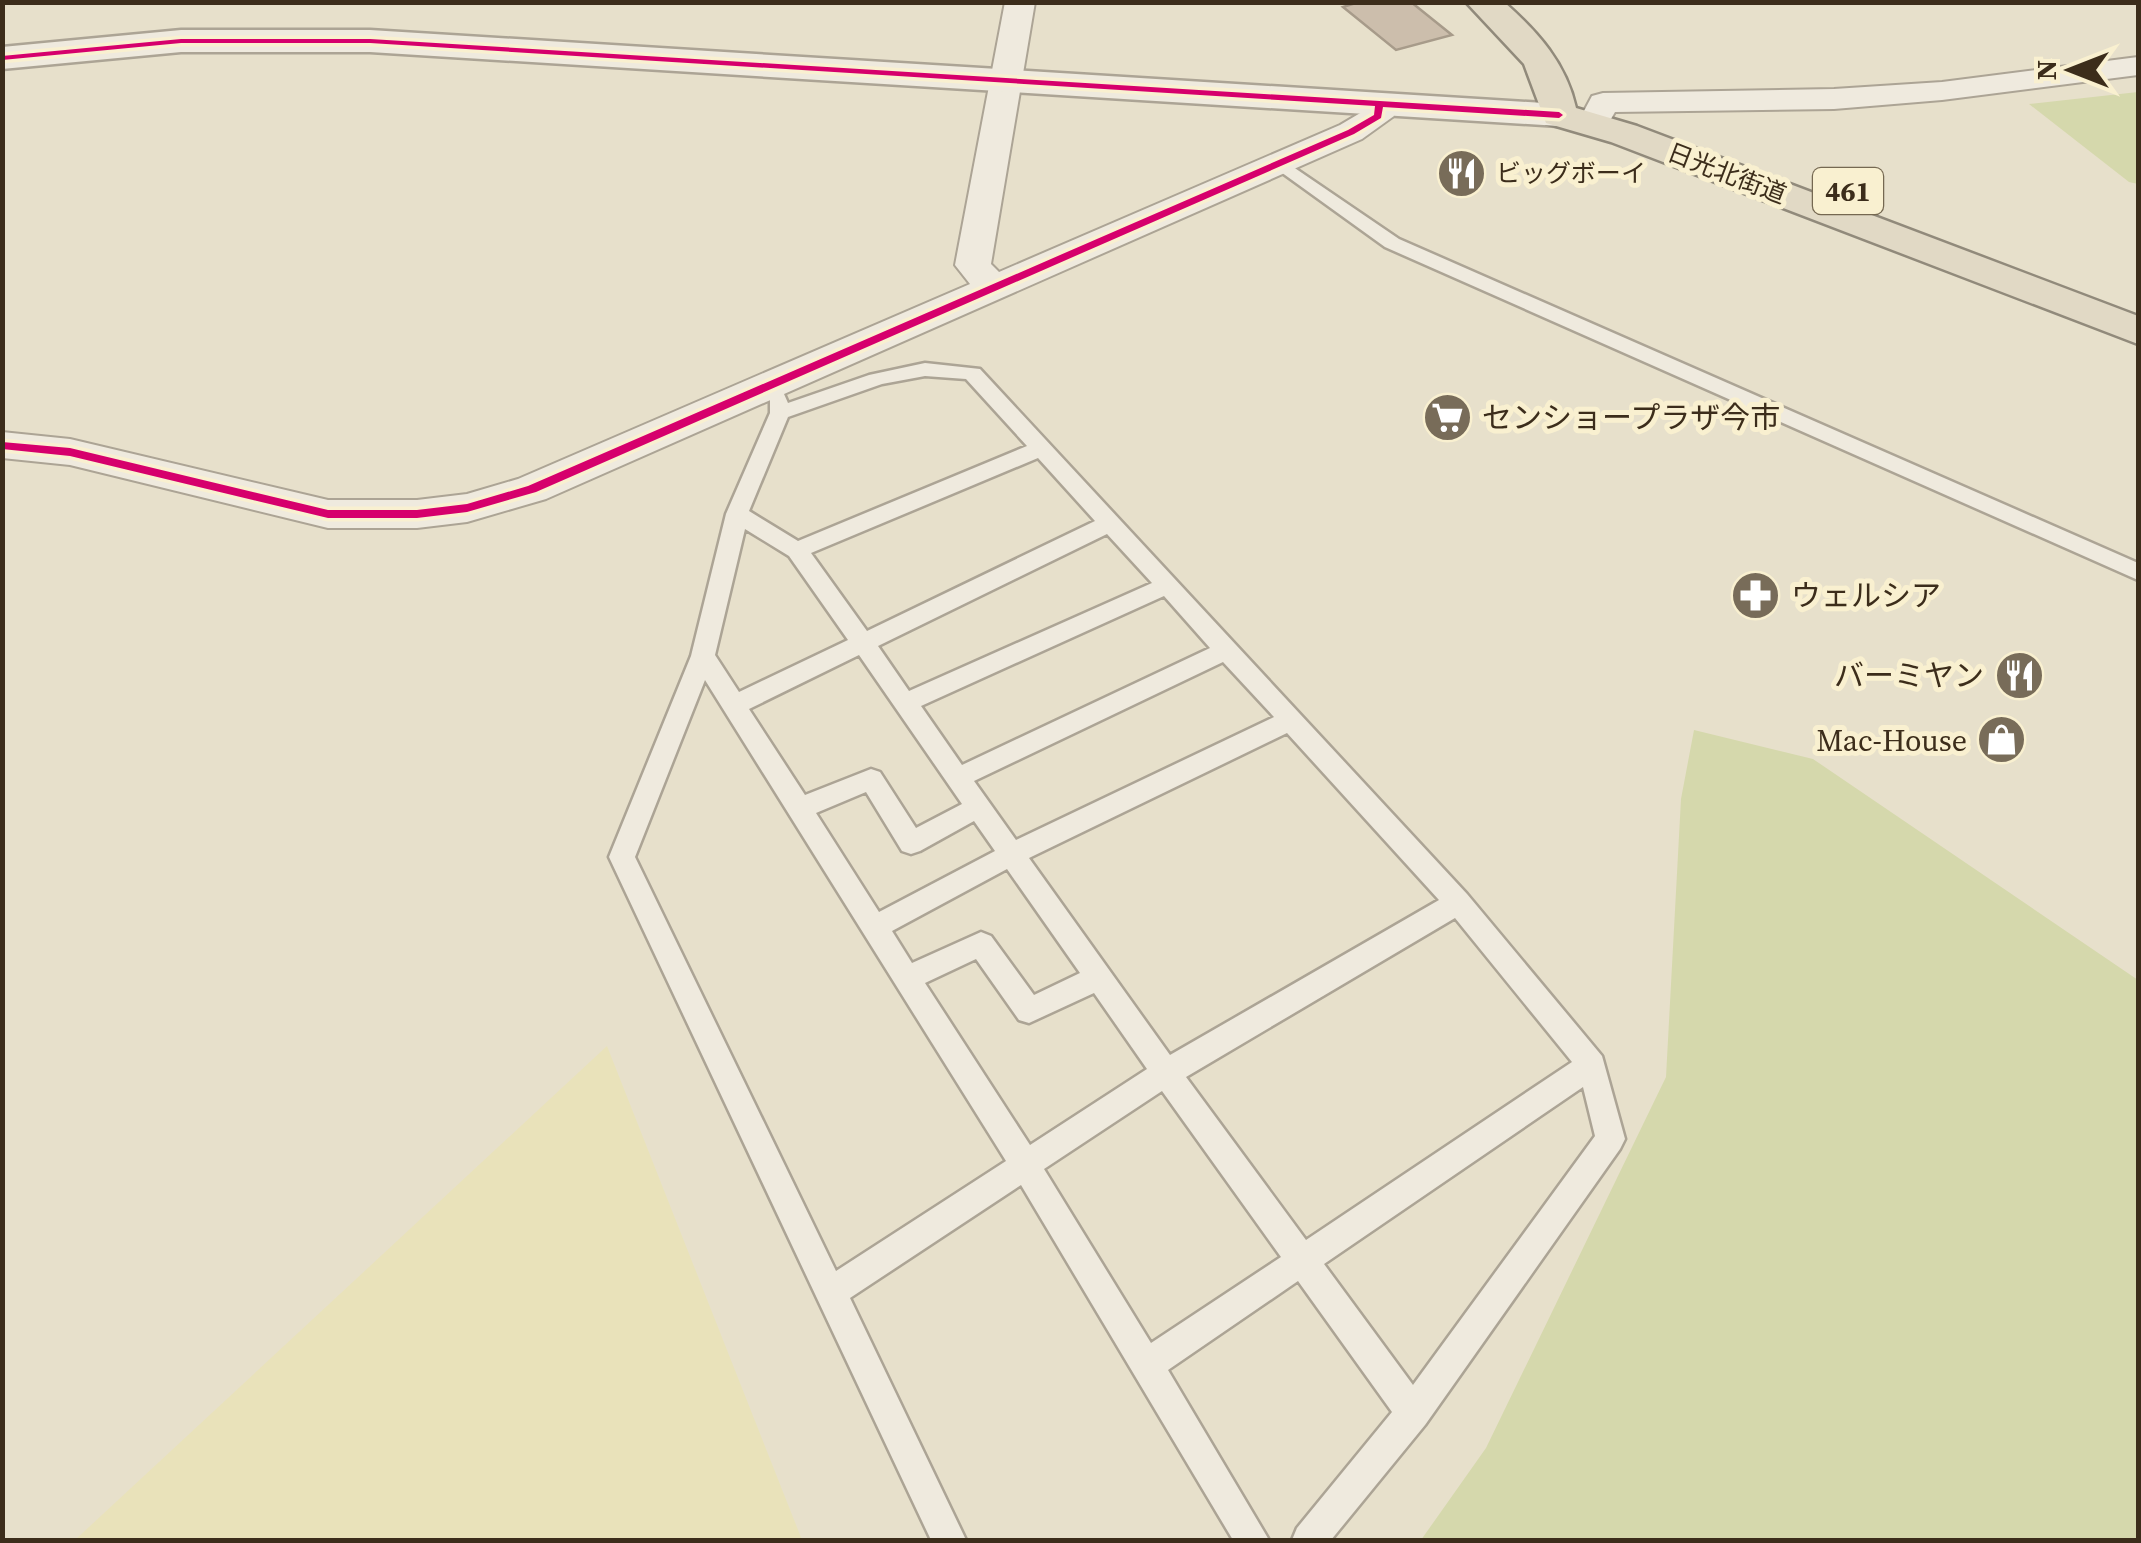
<svg xmlns="http://www.w3.org/2000/svg" width="2141" height="1543" font-family="'Source Serif 4','Noto Sans JP',serif">
<style>
.farmland{fill:#e9e2ba}
.green{fill:#d5d8ac}
.building{fill:#ccbeac;stroke:#a79b8a;stroke-width:2.5}
.lines{fill:none;stroke-linecap:round;stroke-linejoin:round}
.service-casing{stroke:#aca495;stroke-width:5}
.minor-casing{stroke:#aca495;stroke-width:4}
.tertiary-casing{stroke:#aca495;stroke-width:5}
.trunk-casing{stroke:#918a7b;stroke-width:5}
.service{fill:#efeade;fill-rule:evenodd}
.minor{fill:#efeade;fill-rule:evenodd}
.tertiary{fill:#efeade;fill-rule:evenodd}
.trunk{fill:#e1d9c5;fill-rule:evenodd}
.cycleway-casing{stroke:#f9f0d0;stroke-width:7}
.cycleway{fill:#d6006c;fill-rule:evenodd}
.labels{text-anchor:middle;dominant-baseline:central;stroke-width:10;stroke-linejoin:round;paint-order:stroke}
.far-poi-label{font-size:25px;fill:#3c2d1b;stroke:#f9f0d0;text-anchor:start}
.far-street-label{font-size:25px;fill:#3c2d1b;stroke:#f9f0d0}
.shield{fill:#f9f0d0;stroke:#756851;stroke-width:2.5}
.shield-label{font-size:28px;font-weight:bold;fill:#3c2d1b}
.poi-label{font-size:30px;fill:#3c2d1b;stroke:#f9f0d0;text-anchor:start}
</style>
<rect width="100%" height="100%" fill="#e7e0cb"/>
<path class="farmland" d="M607,1046L802,1540H75Z"/>
<g class="green">
<path d="M2138,92V184L2129,182L2029,104Z"/>
<path d="M1694,730L1813,759L2138,980V1540H1421L1486,1448L1666,1077L1681,799Z"/>
</g>
<path class="building" d="M1359,2H1411L1452,35L1396,50L1343,7Z"/>
<g class="lines">
<defs>
<g id="service">
<path d="M1280,158L1399,239L2138,563V580L1385,247L1274,167V159Z"/>
<path d="M925,363L980,369L1467,894L1602,1056L1625,1139L1620,1149L1425,1425L1331,1540H1292L1297,1528L1392,1412L1298,1281L1168,1370L1269,1540H1233L1021,1185L850,1298L966,1540H931L609,857L691,656L726,514L770,413V394H784L788,403L869,375ZM925,376L966,379L1027,446L798,541L749,511L788,417L882,384ZM1038,458L1095,521L867,631L811,553ZM745,529L789,556L848,640L739,692L715,655ZM1107,534L1152,583L909,691L878,646ZM1164,596L1210,648L962,765L921,706ZM859,655L962,804L916,828L880,772L871,769L805,795L749,709ZM1223,662L1274,717L1016,840L974,781ZM705,680L1006,1161L836,1271L635,857ZM1287,733L1439,900L1170,1055L1029,858ZM866,792L902,851L911,854L920,851L974,821L995,851L879,912L816,813ZM1007,869L1080,973L1034,995L991,936L981,932L912,963L892,931ZM1455,918L1572,1062L1306,1240L1186,1077ZM976,959L1019,1020L1029,1023L1094,993L1147,1069L1030,1145L925,983ZM1583,1087L1595,1136L1413,1385L1324,1264ZM1162,1091L1281,1257L1151,1343L1044,1169Z"/>
</g>
<g id="minor">
<path d="M1005,2H1035L991,264L999,272L1340,125L1362,112L1368,98H1390L1394,116L1362,139L546,499L467,522L417,528H328L70,465L2,458V432L70,439L328,500H417L467,494L518,479L970,284L955,265Z"/>
<path d="M2138,57V75L1942,100L1834,109L1615,112L1604,131L1593,134L1577,124L1592,96L1603,93L1834,89L1942,82Z"/>
</g>
<path id="tertiary" d="M181,30H370L1559,104L1572,107L1578,115L1572,123L1559,126L370,52H181L2,69V47Z"/>
<path id="trunk" d="M1466,2H1504C1538,32 1566,63 1576,108L1637,126L2138,316V344L1611,142L1546,123L1524,64Z"/>
</defs>
<use href="#service" class="service-casing"/>
<use href="#minor" class="minor-casing"/>
<use href="#tertiary" class="tertiary-casing"/>
<use href="#trunk" class="trunk-casing"/>
<use href="#service" class="service"/>
<use href="#minor" class="minor"/>
<use href="#tertiary" class="tertiary"/>
<use href="#trunk" class="trunk"/>
<defs>
<path id="cycleway" d="M181,39H370L1559,112L1563,115L1559,118L1383,107L1381,118L1354,134L536,492L467,512L417,518H328L70,456L2,449V442L70,448L328,510H417L467,504L528,486L1348,130L1374,115L1375,106L370,43H181L2,60V56Z"/>
</defs>
<use href="#cycleway" class="cycleway-casing"/>
<use href="#cycleway" class="cycleway"/>
</g>
<defs>
<symbol id="restaurant-disc" viewBox="-11 -11 22 22"><circle r="9.5" fill="#786c59" stroke="#f9f0d0"/><path d="M-5-6h1v4h1v-4h1v4h1v-4h1v5L-1.5 .5V6h-2V.5L-5-1ZM5-6V6H3V1.5H1.5Q1.5-4 5-6Z" fill="#fff"/></symbol>
<symbol id="supermarket-disc" viewBox="-11 -11 22 22"><circle r="9.5" fill="#786c59" stroke="#f9f0d0"/><path d="M-6-5.5h2.5l.6 2H6L4.5 2H-2.5L-4.4-4H-6ZM-1.5 3.2a1.3 1.3 0 1 0 .1 0ZM3 3.2a1.3 1.3 0 1 0 .1 0Z" fill="#fff"/></symbol>
<symbol id="pharmacy-disc" viewBox="-11 -11 22 22"><circle r="9.5" fill="#786c59" stroke="#f9f0d0"/><path d="M-2-6h4v4h4v4h-4v4h-4v-4h-4v-4h4Z" fill="#fff"/></symbol>
<symbol id="shop-disc" viewBox="-11 -11 22 22"><circle r="9.5" fill="#786c59" stroke="#f9f0d0"/><path d="M-5-2.5h2.3a2.7 3.5 0 0 1 5.4 0H5L5.5 6h-11ZM-1.5-2.5h3a1.5 2.3 0 0 0-3 0Z" fill="#fff"/></symbol>
</defs>
<g fill-rule="evenodd">
<use href="#restaurant-disc" x="1434" y="146" width="55" height="55"/>
<use href="#supermarket-disc" x="1420" y="390" width="55" height="55"/>
<use href="#pharmacy-disc" x="1728" y="568" width="55" height="55"/>
<use href="#restaurant-disc" x="1992" y="648" width="55" height="55"/>
<use href="#shop-disc" x="1974" y="712" width="55" height="55"/>
</g>
<g class="labels">
<g class="far-poi-label">
<text x="1496" y="173">ビッグボーイ</text>
</g>
<g class="far-street-label">
<text transform="translate(1727 173) rotate(21)">日光北街道</text>
</g>
<rect class="shield" x="1813" y="168" width="70" height="46" rx="8"/>
<g class="shield-label">
<text x="1848" y="191">461</text>
</g>
<g class="poi-label">
<text x="1482" y="417">センショープラザ今市</text>
<text x="1791" y="595">ウェルシア</text>
<text x="1984" y="675" text-anchor="end">バーミヤン</text>
<text x="1967" y="740" text-anchor="end">Mac-House</text>
</g>
</g>
<rect width="2141" height="1543" fill="none" stroke="#3c2d1b" stroke-width="10"/>
<g transform="translate(2071 70) rotate(270)" stroke="#f9f0d0" stroke-width="8" paint-order="stroke">
<path d="M0-8L18 38L0 25L-18 38Z" fill="#3c2d1b"/>
<text y="-15" font-size="28" font-weight="bold" text-anchor="middle" fill="#3c2d1b">N</text>
</g>
</svg>
